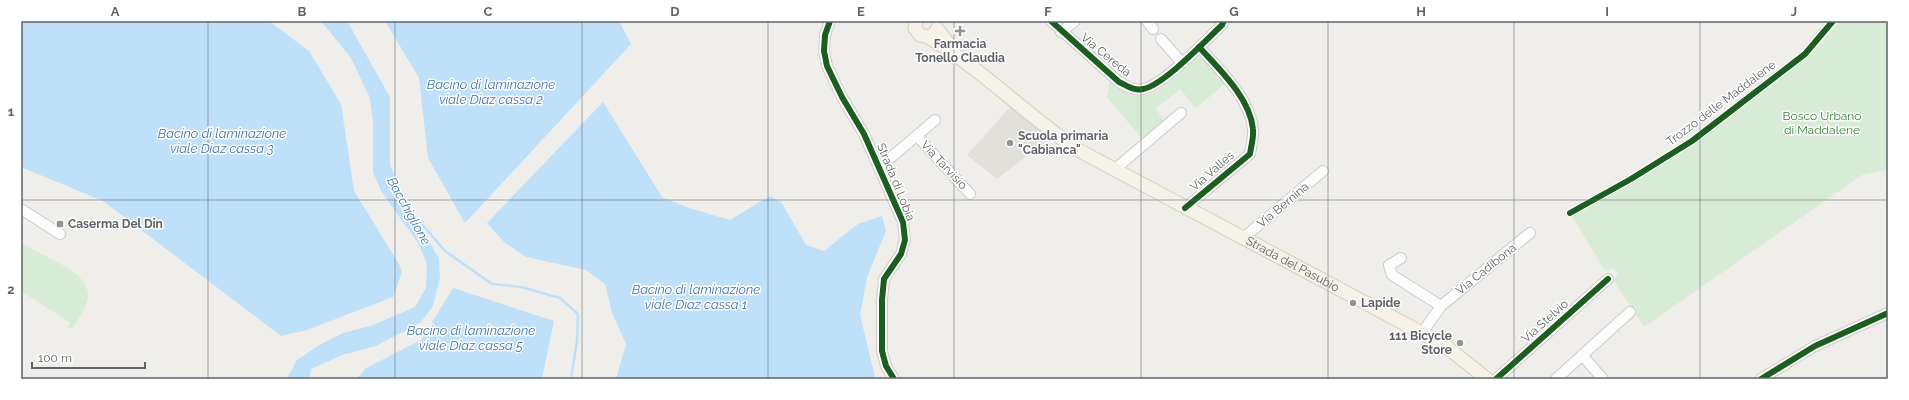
<svg xmlns="http://www.w3.org/2000/svg" width="1909" height="400" font-family="Raleway,sans-serif">
<style>
.education{fill:#e2e0da}
.green{fill:#d8ebd6}
.water{fill:#bfe0f9}
.lines{fill:none;stroke-linecap:round;stroke-linejoin:round}
.stream{stroke:#bfe0f9;stroke-width:2.5}
.minor-casing{stroke:#cbcccc;stroke-width:12}
.major-casing{stroke:#d7ceb8;stroke-width:15}
.minor{stroke:#fdfcfc;stroke-width:10}
.major{stroke:#f4f2e9;stroke-width:13}
.cycleway-casing{stroke:#fff;stroke-width:8}
.cycleway{stroke:#1b5e20;stroke-width:6}
.grid{fill:none;stroke:#5f6368;stroke-width:1;stroke-opacity:0.55}
.poi-dot{fill:#919496;stroke:#fff;stroke-width:1.5}
.labels{text-anchor:middle;dominant-baseline:central;stroke-width:3;stroke-linejoin:round;paint-order:stroke}
.poi-label{font-size:12px;font-weight:bold;fill:#5f6368;stroke:#fff;text-anchor:start}
.street-label{font-size:12px;fill:#5f6368;stroke:#fff}
.park-label{font-size:12px;fill:#348238;stroke:#fff}
.water-label{font-size:13px;font-style:italic;fill:#4174aa;stroke:#fff}
.neatline{fill:none;stroke:#5f6368;stroke-width:1.5}
.grid-label{font-size:13px;text-anchor:middle;font-weight:bold;fill:#5f6368}
</style>
<rect width="100%" height="100%" fill="#efeeea"/>
<path class="education" d="M1010,107L1051,137L997,179L967,155Z"/>
<g class="green">
<path d="M1841,21H1888V169L1862,175L1644,327L1613,280L1618,274L1613,268L1606,272L1570,213L1631,179L1692,141L1805,54H1811Z"/>
<path d="M1197,58H1203L1226,83L1196,108L1180,89L1155,109L1165,120L1142,139L1107,97L1110,81C1116,85 1124,93 1131,95C1154,102 1181,72 1197,58Z"/>
<path d="M21,242C40,258 96,270 87,302C84,312 77,321 72,329L68,327L71,323L21,291Z"/>
</g>
<g class="water">
<path d="M21,21H269L309,51L341,104L354,191L399,264L402,272L393,297L307,330L281,336L103,201L21,167Z"/>
<path d="M321,21H347L390,97V165L400,187L439,259L440,277L433,306L421,322L376,346L342,355L311,369L309,379H287L297,360L321,344L343,333L373,325L415,307L426,288L427,264L418,243L381,191L373,172V123L370,98L351,58Z"/>
<path d="M385,21H619L631,44L465,223L428,158L419,78Z"/>
<path d="M603,102L662,197L689,208L730,220L770,196L782,203L806,245L824,251L858,224L882,216L886,231L867,277L860,315L875,377L877,379H616L626,344L612,313L605,284L586,270L526,257L504,242L487,223Z"/>
<path d="M453,288L554,321L542,379H357L366,368L421,340Z"/>
</g>
<g class="lines">
<path class="stream" d="M416,217L445,251L492,284L521,287L560,298L578,314L577,341L571,379"/>
<defs>
<g id="minor">
<path d="M830,21L825,35L824,51L827,66L842,97L864,134L903,222L905,240L901,254L884,279L882,300V351L886,366L894,379"/>
<path d="M1051,21L1119,82C1127,86 1134,91 1143,89C1164,85 1205,41 1222,25L1224,21"/>
<path d="M1147,21L1153,29"/>
<path d="M1061,32L1075,21"/>
<path d="M1161,39L1182,63"/>
<path d="M917,136L970,194"/>
<path d="M880,167L935,120"/>
<path d="M1114,170L1181,113"/>
<path d="M1185,208L1250,154C1251,146 1254,137 1253,129C1250,98 1219,69 1199,47"/>
<path d="M21,209L60,234"/>
<path d="M1243,238L1323,171"/>
<path d="M1401,258L1389,265L1392,275L1441,306"/>
<path d="M1422,333L1441,306L1530,233"/>
<path d="M1582,355L1603,379"/>
<path d="M1496,379L1608,279"/>
<path d="M1556,379L1630,312"/>
<path d="M1761,379L1815,346L1888,313"/>
</g>
<g id="major">
<path d="M916,21L915,28L920,35L928,37L934,34"/>
<path d="M937,29L951,47"/>
<path id="s1" d="M928,37C982,69 1026,115 1078,150L1422,333L1448,348L1487,379"/>
</g>
</defs>
<use href="#minor" class="minor-casing"/>
<use href="#major" class="major-casing"/>
<use href="#minor" class="minor"/>
<use href="#major" class="major"/>
<defs>
<g id="cycleway">
<path d="M830,21L825,35L824,51L827,66L842,97L864,134L903,222L905,240L901,254L884,279L882,300V351L886,366L894,379"/>
<path d="M1051,21L1119,82C1127,86 1134,91 1143,89C1164,85 1205,41 1222,25L1224,21"/>
<path d="M1185,208L1250,154C1251,146 1254,137 1253,129C1250,98 1219,69 1199,47"/>
<path d="M1570,213L1631,179L1692,141L1805,54L1833,21"/>
<path d="M1496,379L1608,279"/>
<path d="M1761,379L1815,346L1888,313"/>
</g>
</defs>
<use href="#cycleway" class="cycleway-casing"/>
<use href="#cycleway" class="cycleway"/>
</g>
<path class="grid" d="M208,21V379M395,21V379M582,21V379M768,21V379M954,21V379M1141,21V379M1328,21V379M1514,21V379M1700,21V379M21,200H1888"/>
<g class="poi-dot">
<path d="M958 25h4v4h4v4h-4v4h-4v-4h-4v-4h4z"/>
<circle cx="1010" cy="143" r="4"/>
<rect x="56" y="220" width="8" height="8" rx="2"/>
<circle cx="1353" cy="303" r="4"/>
<circle cx="1460" cy="343" r="4"/>
</g>
<g class="labels">
<g class="poi-label">
<text x="960" y="44" text-anchor="middle">Farmacia<tspan x="960" dy="14">Tonello Claudia</tspan></text>
<text x="1018" y="136">Scuola primaria<tspan x="1018" dy="14">"Cabianca"</tspan></text>
<text x="68" y="224">Caserma Del Din</text>
<text x="1361" y="303">Lapide</text>
<text x="1452" y="336" text-anchor="end">111 Bicycle<tspan x="1452" dy="14">Store</tspan></text>
</g>
<g class="street-label">
<text transform="translate(1106 55) rotate(39)">Via Cereda</text>
<text transform="translate(1721 103) rotate(-37)">Trozzo delle Maddalene</text>
<text transform="translate(944 165) rotate(47)">Via Tarvisio</text>
<text transform="translate(1212 171) rotate(-41)">Via Valles</text>
<text transform="translate(896 182) rotate(68)">Strada di Lobia</text>
<text transform="translate(1283 205) rotate(-40)">Via Bernina</text>
<text stroke="none"><textPath href="#s1" startOffset="431">Strada del Pasubio</textPath></text>
<text transform="translate(1486 269) rotate(-39)">Via Cadibona</text>
<text transform="translate(1545 321) rotate(-42)">Via Stelvio</text>
</g>
<g class="park-label">
<text x="1822" y="116">Bosco Urbano<tspan x="1822" dy="14">di Maddalene</tspan></text>
</g>
<g class="water-label">
<text x="491" y="84">Bacino di laminazione<tspan x="491" dy="15">viale Diaz cassa 2</tspan></text>
<text x="222" y="133">Bacino di laminazione<tspan x="222" dy="15">viale Diaz cassa 3</tspan></text>
<text transform="translate(409 211) rotate(61)">Bacchiglione</text>
<text x="696" y="289">Bacino di laminazione<tspan x="696" dy="15">viale Diaz cassa 1</tspan></text>
<text x="471" y="330">Bacino di laminazione<tspan x="471" dy="15">viale Diaz cassa 5</tspan></text>
</g>
</g>
<rect width="1909" height="400" fill="none" stroke="#ffffff" stroke-width="44"/>
<path d="M32 362v6h113v-6" fill="none" stroke="#5f6368" stroke-width="2"/>
<text x="38" y="362" font-size="12" fill="#5f6368" stroke="#ffffff" stroke-width="3" paint-order="stroke">100 m</text>
<rect x="22" y="22" width="1865" height="356" class="neatline"/>
<g class="grid-label">
<text x="115" y="16">A</text>
<text x="302" y="16">B</text>
<text x="488" y="16">C</text>
<text x="675" y="16">D</text>
<text x="861" y="16">E</text>
<text x="1048" y="16">F</text>
<text x="1234" y="16">G</text>
<text x="1421" y="16">H</text>
<text x="1607" y="16">I</text>
<text x="1794" y="16">J</text>
<text x="11" y="116">1</text>
<text x="11" y="294">2</text>
</g>
</svg>
